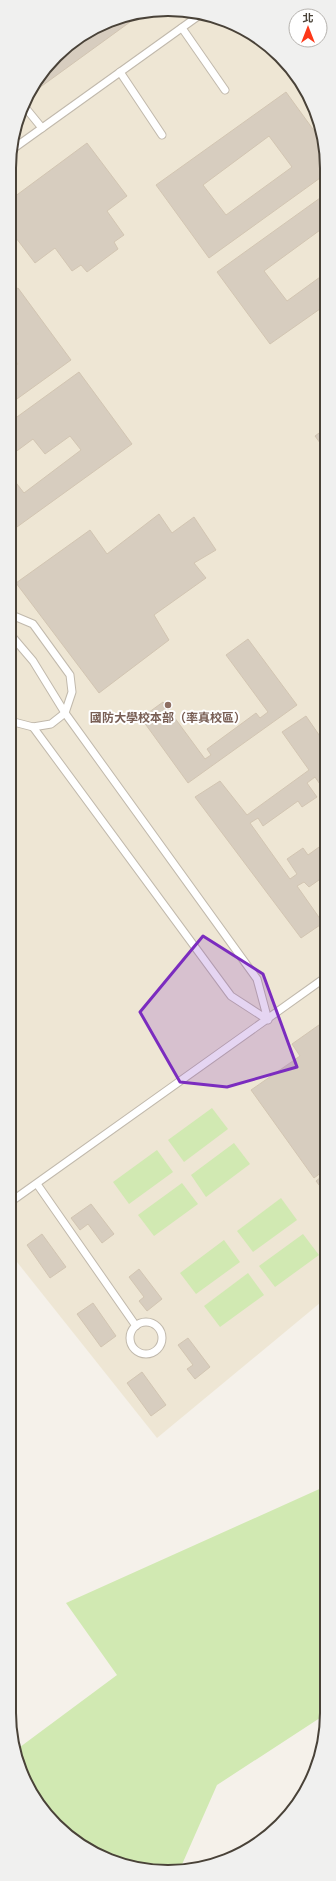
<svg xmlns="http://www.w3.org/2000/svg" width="336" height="1881" font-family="Karla,'Noto Sans TC',sans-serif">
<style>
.education{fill:#eee6d4}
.green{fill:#d1e9b2}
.building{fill:#d7cdbf;stroke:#d2c5b2;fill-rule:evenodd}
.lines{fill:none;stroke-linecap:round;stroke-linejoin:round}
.lane-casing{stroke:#c1b9ac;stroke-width:9}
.lane{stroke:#fff;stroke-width:7}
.marked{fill:#7b2cbf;fill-opacity:0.2;stroke:#7b2cbf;stroke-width:3;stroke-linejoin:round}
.education-dot{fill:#8d6e63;stroke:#fff;stroke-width:1.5}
.labels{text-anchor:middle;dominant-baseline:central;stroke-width:4;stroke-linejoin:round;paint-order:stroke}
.education-label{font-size:12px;font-weight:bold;fill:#785e54;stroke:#fff}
.rim{fill:none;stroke:#494238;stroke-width:2}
</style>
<rect width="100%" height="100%" fill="#f5f1ea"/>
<path class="education" d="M189,10L238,25L281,56L315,107L327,157L326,1298L157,1438L9,1252L10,147L30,89L71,42L127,14Z"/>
<g class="green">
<path d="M212,1108L228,1129L184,1162L168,1140Z"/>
<path d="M234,1143L250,1164L206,1197L191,1175Z"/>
<path d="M157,1150L173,1172L129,1204L113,1182Z"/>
<path d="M182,1183L198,1204L154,1236L138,1215Z"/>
<path d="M281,1198L297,1220L253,1252L237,1231Z"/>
<path d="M303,1234L319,1255L275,1287L259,1266Z"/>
<path d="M224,1240L240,1262L196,1294L180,1273Z"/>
<path d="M248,1273L264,1295L220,1327L204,1306Z"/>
<path d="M326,1486V1714L217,1785L180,1869L158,1872L98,1856L55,1825L21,1774L16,1750L117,1675L66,1603Z"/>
</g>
<g class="building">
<path d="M127,14H141L39,88L35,83L71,42Z"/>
<path d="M286,92L323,143L327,157V173L209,258L156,185ZM269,136L292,167L226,215L203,185Z"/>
<path d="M87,143L127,196L107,211L124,235L114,242L118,249L87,272L81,265L72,271L55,248L35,263L10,230V200Z"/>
<path d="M327,193V225L264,271L287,301L327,272V304L270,344L217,272Z"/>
<path d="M18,288L71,360L10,404V370L18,364L10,354V293Z"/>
<path d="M79,372L132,444L10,532V475L24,493L81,450L70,436L45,454L33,439L10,456V422Z"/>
<path d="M326,428V451L315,436Z"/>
<path d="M159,514L172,533L194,517L216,550L194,563L206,578L154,615L169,640L99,693L16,583L90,530L107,554Z"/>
<path d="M248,639L297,705L188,783L141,718L163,702L205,759L211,755L207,749L256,713L260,718L268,712L226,655Z"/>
<path d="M306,716L326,745V793L315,777L307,783L317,797L302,807L298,801L263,826L258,818L250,823L290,879L297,874L287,859L303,848L308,855L326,842V875L309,887L304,882L297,886L323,923L301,938L195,797L220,781L247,815L309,770L282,732Z"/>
<path d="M326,1020V1169L314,1178L251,1090L300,1056L292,1044Z"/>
<path d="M326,1173V1194L316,1181Z"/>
<path d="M91,1204L114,1234L102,1243L88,1224L80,1230L71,1218Z"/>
<path d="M42,1234L66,1267L50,1278L27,1245Z"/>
<path d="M139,1269L162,1299L147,1311L139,1301L144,1297L129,1277Z"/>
<path d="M93,1303L116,1336L101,1347L77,1314Z"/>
<path d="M188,1338L210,1367L195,1379L187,1369L193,1365L178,1345Z"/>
<path d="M142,1372L166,1405L151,1416L127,1383Z"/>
</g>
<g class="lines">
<defs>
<g id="lane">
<path d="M182,28L225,90"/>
<path d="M120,72L162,135"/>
<path d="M24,106L42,128"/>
<path d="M10,151L201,14"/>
<path d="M10,634L33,661L65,713L257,979L268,1020L231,996L33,727"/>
<path d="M10,721L33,727L51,724L65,713L72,692L70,675L33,624L14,616H10"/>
<path d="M37,1184L136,1326"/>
<path d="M9,1203L326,977"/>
<circle cx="146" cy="1338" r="16"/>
</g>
</defs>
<use href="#lane" class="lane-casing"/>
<use href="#lane" class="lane"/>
</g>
<path class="marked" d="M203,936L263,974L297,1067L227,1087L180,1082L140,1012Z"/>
<circle class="education-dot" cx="168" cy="705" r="4"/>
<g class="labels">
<g class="education-label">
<text x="168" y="718">國防大學校本部（率真校區）</text>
</g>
</g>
<path d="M0 0H336V1881H0ZM168 16H168A152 152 0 0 1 320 168V1713A152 152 0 0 1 168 1865H168A152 152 0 0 1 16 1713V168A152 152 0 0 1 168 16Z" fill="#f0f0ef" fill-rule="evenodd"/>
<path class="rim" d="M168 16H168A152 152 0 0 1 320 168V1713A152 152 0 0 1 168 1865H168A152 152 0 0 1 16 1713V168A152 152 0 0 1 168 16Z"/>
<g transform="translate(308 28)"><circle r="19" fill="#ffffff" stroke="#b6b3af"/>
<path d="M0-3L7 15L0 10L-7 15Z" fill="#fd3819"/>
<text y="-6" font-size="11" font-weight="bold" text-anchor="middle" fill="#494238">北</text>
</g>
</svg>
